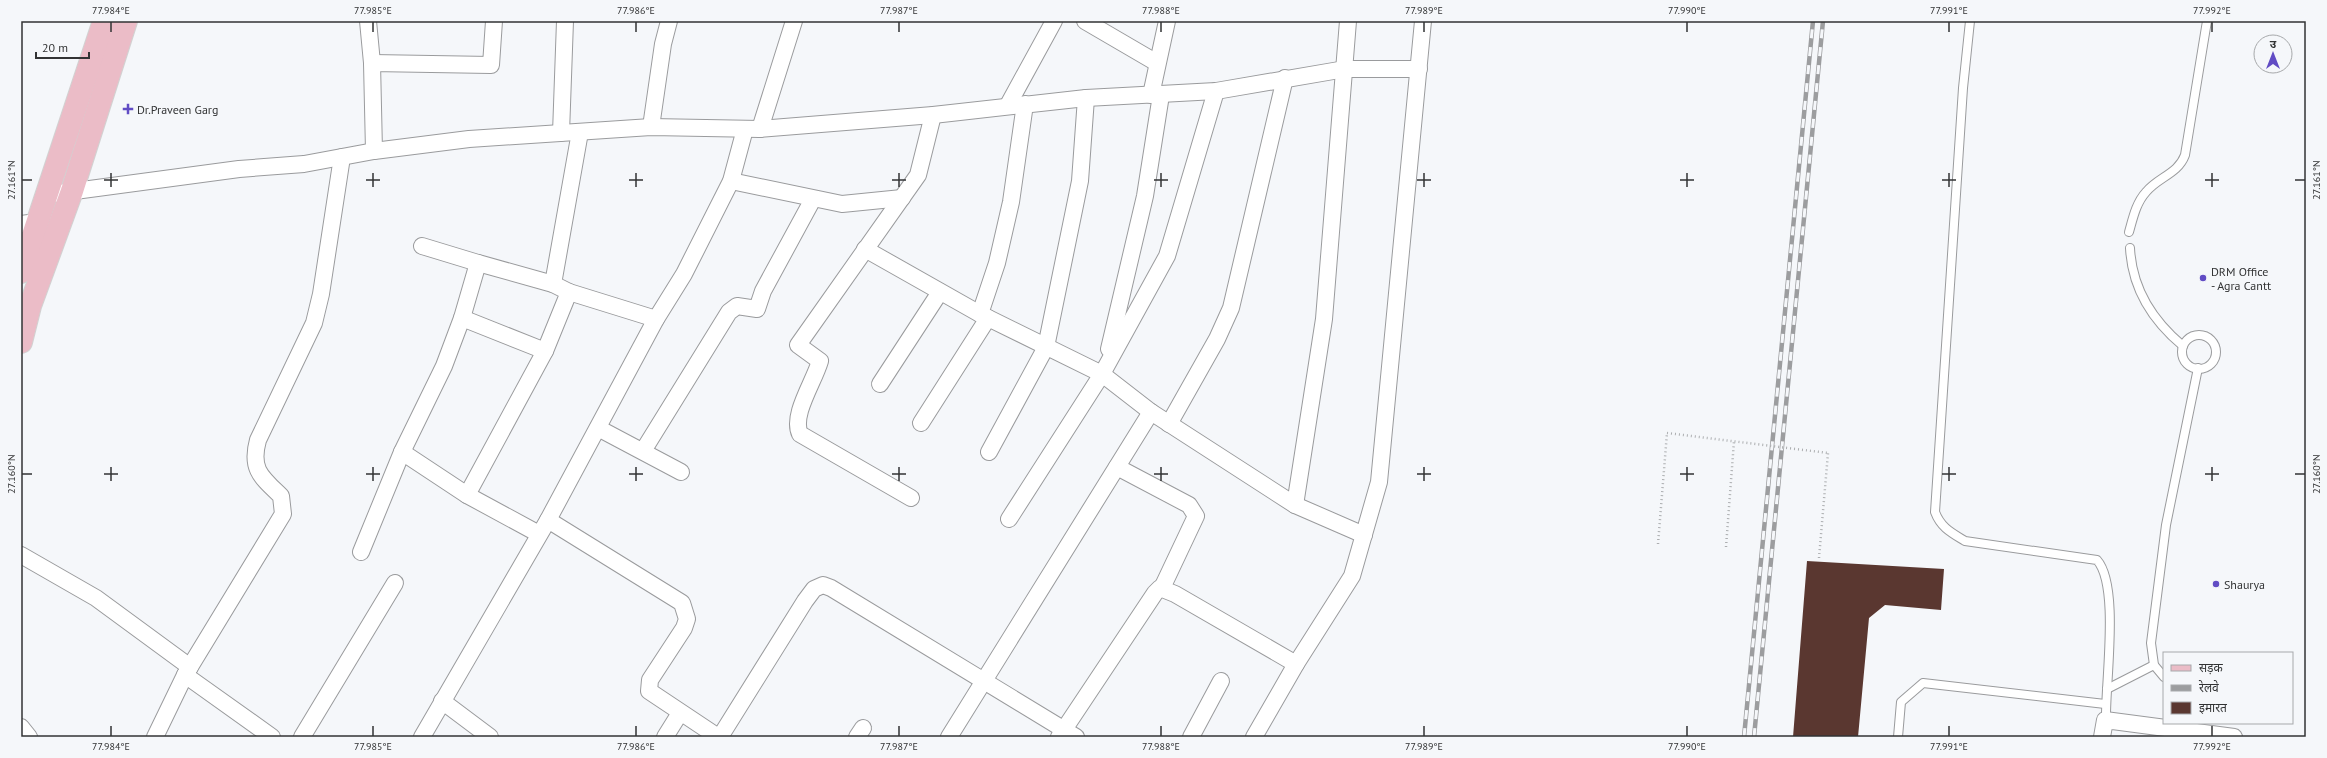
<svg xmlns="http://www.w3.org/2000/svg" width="2327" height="758" font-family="'PT Sans','Noto Sans Devanagari',sans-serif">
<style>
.building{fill:#5a3730}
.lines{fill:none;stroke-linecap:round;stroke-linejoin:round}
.lane-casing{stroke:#9a9b9d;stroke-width:10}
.street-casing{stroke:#9a9b9d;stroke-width:18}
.primary-casing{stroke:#d2d2d2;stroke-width:24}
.path{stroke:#acaeb0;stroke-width:2.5;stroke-dasharray:1 3;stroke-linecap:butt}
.lane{stroke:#fff;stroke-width:8}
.street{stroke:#fff;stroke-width:16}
.primary{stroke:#ebbcc7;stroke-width:22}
.rail-casing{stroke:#9c9d9f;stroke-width:4.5}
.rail{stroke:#f5f7fa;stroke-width:3;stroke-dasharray:9;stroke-linecap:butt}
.path-bridge{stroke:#acaeb0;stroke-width:2.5;stroke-dasharray:1 3;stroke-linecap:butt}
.ticks{fill:none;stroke:#323334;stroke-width:1.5}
.poi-dot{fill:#614cc4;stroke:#f5f7fa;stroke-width:1.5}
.labels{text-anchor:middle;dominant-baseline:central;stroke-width:4;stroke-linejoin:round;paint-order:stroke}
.poi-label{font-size:12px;fill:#323334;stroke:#f5f7fa;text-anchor:start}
.neatline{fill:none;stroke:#323334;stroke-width:1.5}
.ticks-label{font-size:10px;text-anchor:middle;fill:#323334}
</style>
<rect width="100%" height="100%" fill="#f5f7fa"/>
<path class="building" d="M1807,561L1944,569L1941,610L1885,605L1869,618L1858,737H1793Z"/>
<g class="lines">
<defs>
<g id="lane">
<path d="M1970,21L1963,88L1935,512C1941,528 1952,533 1965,541L2097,560C2120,586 2105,683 2106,720"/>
<path d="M2129,232C2133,218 2136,203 2146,192C2158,177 2178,174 2185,155L2207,21"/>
<path d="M2130,248C2132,288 2153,321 2183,346"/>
<circle cx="2199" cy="352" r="17"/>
<path d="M2164,677L2154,665L2151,643L2166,525L2198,368"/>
<path d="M2107,689L2154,665"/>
<path d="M1898,737L1901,702L1923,683L2105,704"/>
</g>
<g id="street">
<path d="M368,21L372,63"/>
<path d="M1085,21L1157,63"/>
<path d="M1151,95L1167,21"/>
<path d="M1008,105L1054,21"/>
<path d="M651,127L663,44L669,21"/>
<path d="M760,129L794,21"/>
<path d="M561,133L565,21"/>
<path d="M374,151L372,63L491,65L494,21"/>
<path d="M731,181L842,204L902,198"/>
<path d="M45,195L239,169L304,164L374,151L469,139L651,127L760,129L933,115L1086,98L1216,91L1345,69H1419"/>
<path d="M21,224L37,222"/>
<path d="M865,249L980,314L1102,374L1151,412L1295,505L1364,535"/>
<path d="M553,284L580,132"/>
<path d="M569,292L656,319"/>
<path d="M980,314L997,263L1011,202L1025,104"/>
<path d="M462,318L545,351L569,292L553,284L478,263"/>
<path d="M1109,349L1145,196L1161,95"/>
<path d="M880,384L940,292"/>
<path d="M921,423L988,318"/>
<path d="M1169,424L1217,339L1231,308L1285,78"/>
<path d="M598,428L681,472"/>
<path d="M643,451L729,312L737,306L757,309L763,291L813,199"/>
<path d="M402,452L467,495L539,534"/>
<path d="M989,452L1046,347L1080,181L1086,98"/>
<path d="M1117,467L1189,505L1196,516L1162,588"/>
<path d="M467,495L545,351"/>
<path d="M911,498L800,434C791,415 814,382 820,361L798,345L918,175L933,115"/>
<path d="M1295,505L1324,319L1348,21"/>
<path d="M1009,519L1102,374L1167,256L1216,91"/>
<path d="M548,520L682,603L687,619L684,628L650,680L649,691L718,737"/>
<path d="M361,552L402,452L444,366L462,318L478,263L422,246"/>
<path d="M21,555L96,598L190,667"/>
<path d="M185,675L272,737"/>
<path d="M442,701L490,737"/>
<path d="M21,727L29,737"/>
<path d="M155,737L185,675L283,514L281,496C261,477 250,469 258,440L314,323L321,294L342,157"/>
<path d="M302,737L395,583"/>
<path d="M422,737L548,520L656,319L684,274L731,181L745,129"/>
<path d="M665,737L680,713"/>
<path d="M720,737L805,601L814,589L823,585L831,588L1076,737"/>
<path d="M857,737L863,728"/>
<path d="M949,737L1151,412"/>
<path d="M1059,737L1155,593L1160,588L1175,594L1296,664"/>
<path d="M1191,737L1221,681"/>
<path d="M1254,737L1296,664L1352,576L1379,482L1423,21"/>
<path d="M2102,737L2105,720L2234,737"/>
</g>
<g id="primary">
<path d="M21,272L104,21"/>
<path d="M21,342L30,306L72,191L126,21"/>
</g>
</defs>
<use href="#lane" class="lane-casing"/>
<use href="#street" class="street-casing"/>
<use href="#primary" class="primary-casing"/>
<g class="path">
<path d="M1658,544L1667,433"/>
<path d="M1726,547L1734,441"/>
<path d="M1819,558L1828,453"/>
</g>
<use href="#lane" class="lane"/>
<use href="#street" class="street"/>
<use href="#primary" class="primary"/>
<defs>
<g id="rail">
<path d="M1744,737L1813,21"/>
<path d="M1754,737L1823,21"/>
</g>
</defs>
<use href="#rail" class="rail-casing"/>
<use href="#rail" class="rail"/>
<path class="path-bridge" d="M1667,433L1828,453"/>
</g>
<path class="ticks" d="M111,22V32M373,22V32M636,22V32M899,22V32M1161,22V32M1424,22V32M1687,22V32M1949,22V32M2212,22V32M111,173V187M373,173V187M636,173V187M899,173V187M1161,173V187M1424,173V187M1687,173V187M1949,173V187M2212,173V187M22,180H32M104,180H118M366,180H380M629,180H643M892,180H906M1154,180H1168M1417,180H1431M1680,180H1694M1942,180H1956M2205,180H2219M2295,180H2305M111,467V481M373,467V481M636,467V481M899,467V481M1161,467V481M1424,467V481M1687,467V481M1949,467V481M2212,467V481M22,474H32M104,474H118M366,474H380M629,474H643M892,474H906M1154,474H1168M1417,474H1431M1680,474H1694M1942,474H1956M2205,474H2219M2295,474H2305M111,726V736M373,726V736M636,726V736M899,726V736M1161,726V736M1424,726V736M1687,726V736M1949,726V736M2212,726V736"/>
<g class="poi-dot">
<path d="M126 103h4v4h4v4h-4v4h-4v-4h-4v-4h4z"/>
<circle cx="2203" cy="278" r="4"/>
<circle cx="2216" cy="584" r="4"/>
</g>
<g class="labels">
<g class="poi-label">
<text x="137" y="109">Dr.Praveen Garg</text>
<text x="2211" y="271">DRM Office<tspan x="2211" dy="14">- Agra Cantt</tspan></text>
<text x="2224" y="584">Shaurya</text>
</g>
</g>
<rect width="2327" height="758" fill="none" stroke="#f5f7fa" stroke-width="44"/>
<rect x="2163" y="652" width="130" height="72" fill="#f5f7fa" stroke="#a7a9ab"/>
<rect x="2171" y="665" width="20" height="6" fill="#ebbcc7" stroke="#a7a9ab"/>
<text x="2199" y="672" font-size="12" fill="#323334">सड़क</text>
<rect x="2171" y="685" width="20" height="6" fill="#9c9d9f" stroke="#a7a9ab"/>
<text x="2199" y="692" font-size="12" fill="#323334">रेलवे</text>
<rect x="2171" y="702" width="20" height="12" fill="#5a3730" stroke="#a7a9ab"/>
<text x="2199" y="712" font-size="12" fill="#323334">इमारत</text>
<g transform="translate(2273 54)"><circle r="19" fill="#f5f7fa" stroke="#a7a9ab"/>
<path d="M0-3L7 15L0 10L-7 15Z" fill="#614cc4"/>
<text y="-6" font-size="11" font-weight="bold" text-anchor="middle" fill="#323334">उ</text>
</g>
<path d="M36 52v6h53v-6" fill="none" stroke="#323334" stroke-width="2"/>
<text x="42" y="52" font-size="12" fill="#323334" stroke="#f5f7fa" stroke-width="3" paint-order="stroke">20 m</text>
<rect x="22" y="22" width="2283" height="714" class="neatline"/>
<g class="ticks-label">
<text x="111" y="14">77.984°E</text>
<text x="373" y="14">77.985°E</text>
<text x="636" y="14">77.986°E</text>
<text x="899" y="14">77.987°E</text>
<text x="1161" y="14">77.988°E</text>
<text x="1424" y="14">77.989°E</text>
<text x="1687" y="14">77.990°E</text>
<text x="1949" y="14">77.991°E</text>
<text x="2212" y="14">77.992°E</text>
<text transform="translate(11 180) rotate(-90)" y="4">27.161°N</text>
<text transform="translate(2316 180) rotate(-90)" y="4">27.161°N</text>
<text transform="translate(11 474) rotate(-90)" y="4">27.160°N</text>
<text transform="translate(2316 474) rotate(-90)" y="4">27.160°N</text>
<text x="111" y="750">77.984°E</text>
<text x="373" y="750">77.985°E</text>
<text x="636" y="750">77.986°E</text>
<text x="899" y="750">77.987°E</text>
<text x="1161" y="750">77.988°E</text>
<text x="1424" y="750">77.989°E</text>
<text x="1687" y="750">77.990°E</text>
<text x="1949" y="750">77.991°E</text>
<text x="2212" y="750">77.992°E</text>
</g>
</svg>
